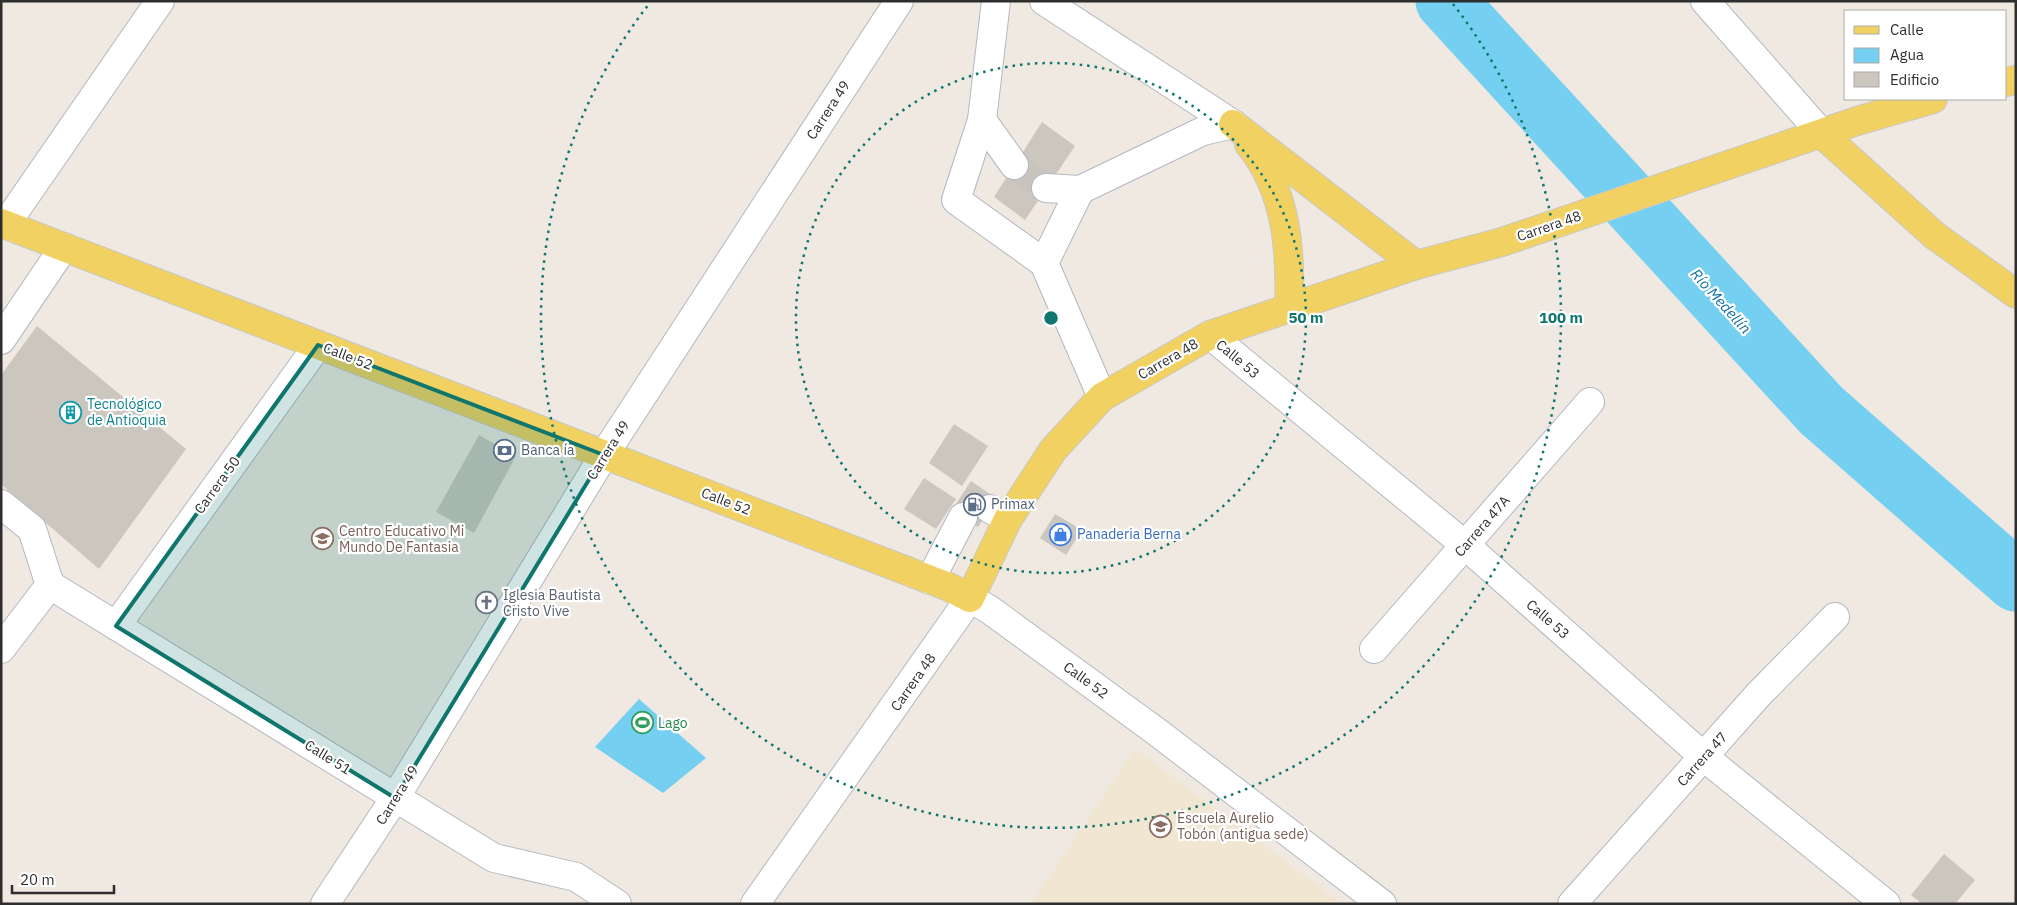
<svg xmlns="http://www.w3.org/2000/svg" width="2017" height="905" font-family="'IBM Plex Sans',sans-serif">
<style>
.education{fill:#f0e6d1}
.water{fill:#75cff0}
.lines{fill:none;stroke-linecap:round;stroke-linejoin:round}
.river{stroke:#75cff0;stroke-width:61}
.building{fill:#cbc7bf}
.minor-tunnel{stroke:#c8c4bd;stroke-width:28;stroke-dasharray:28 14;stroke-linecap:butt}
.minor-casing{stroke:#b4b7c1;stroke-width:30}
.major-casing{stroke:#c9c9c9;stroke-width:30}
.minor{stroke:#fff;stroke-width:28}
.major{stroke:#f2d163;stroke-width:28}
.marked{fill:#0f766e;fill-opacity:0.2;stroke:#0f766e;stroke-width:4;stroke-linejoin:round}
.ring{fill:none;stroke:#0f766e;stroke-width:2.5;stroke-dasharray:2.5 5}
.labels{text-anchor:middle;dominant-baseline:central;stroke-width:4.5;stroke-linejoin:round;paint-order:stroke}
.street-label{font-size:14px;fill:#2e2e2e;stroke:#fff}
.culture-label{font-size:14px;fill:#0d838f;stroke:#fff;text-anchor:start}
.service-label{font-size:14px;fill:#4e5e75;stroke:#fff;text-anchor:start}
.education-label{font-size:14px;fill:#785e54;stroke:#fff;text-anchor:start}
.shop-label{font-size:14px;fill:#366cbe;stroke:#fff;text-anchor:start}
.worship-label{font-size:14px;fill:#5b616d;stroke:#fff;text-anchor:start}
.leisure-label{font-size:14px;fill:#27864d;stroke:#fff;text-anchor:start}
.water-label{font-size:15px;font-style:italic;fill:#0d6fa3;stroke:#fff}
.centre{fill:#0f766e;stroke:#fff;stroke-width:2.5}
.ring-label{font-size:15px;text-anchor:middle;font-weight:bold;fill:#0f766e;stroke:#fff;stroke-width:4.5;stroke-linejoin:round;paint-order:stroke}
</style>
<rect width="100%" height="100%" fill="#efe9e1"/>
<path class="education" d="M1135,749L1343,904H1031Z"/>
<path class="water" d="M639,699L706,758L663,793L595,747Z"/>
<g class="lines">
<path class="river" d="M1446,1L1821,410L2016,581"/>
</g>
<g class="building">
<path d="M1042,122L1075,146L1025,220L994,197Z"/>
<path d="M37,326L186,449L99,569L1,484V375Z"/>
<path d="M954,424L988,446L962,486L929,463Z"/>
<path d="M479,435L516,456L474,533L436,512Z"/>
<path d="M924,478L956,499L936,529L904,509Z"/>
<path d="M971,481L997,499L978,527L952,510Z"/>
<path d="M1055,514L1082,530L1066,555L1040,538Z"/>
<path d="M1944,854L1975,880L1955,904H1922L1911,895Z"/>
</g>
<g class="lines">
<path class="minor-tunnel" d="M1014,165L1046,188"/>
<defs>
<g id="minor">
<path d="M996,1L982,120L956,200L1044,263"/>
<path d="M1044,1L1233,124"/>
<path d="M1705,1L1822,134"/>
<path d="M982,120L1014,165"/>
<path d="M1046,188L1080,190L1203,131L1233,124"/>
<path d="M1080,190L1044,263L1102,397"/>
<path d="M6,224L160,1"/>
<path d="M1210,335L1465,545L1704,757L1886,904"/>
<path d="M1,340L64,247"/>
<path d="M1,504L32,529L50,585"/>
<path d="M990,509L1008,519"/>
<path d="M930,580L963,517"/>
<path d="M50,585L494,858L576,877L617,904"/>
<path d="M116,626L318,345"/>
<path d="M1,649L50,585"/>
<path d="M1374,649L1590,402"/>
<path d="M325,904L395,798L604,455L899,1"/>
<path d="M755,904L970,598L990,610L1157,732L1382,904"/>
<path d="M1572,904L1759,694L1835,617"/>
</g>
<g id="major">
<path d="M2006,82L2016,80"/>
<path d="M1233,124L1416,265"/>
<path d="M1822,134L1934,235L2016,294"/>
<path d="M1249,144C1287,191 1291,250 1289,308"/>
<path d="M1,223L949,587L970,598L1008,519L1053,450L1102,397L1210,335L1416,265L1502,242L1857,121L1933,99"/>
</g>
</defs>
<use href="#minor" class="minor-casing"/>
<use href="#major" class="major-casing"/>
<use href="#minor" class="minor"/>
<use href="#major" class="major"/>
</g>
<path class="marked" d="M318,345L604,455L395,798L116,626Z"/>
<g class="ring">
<circle cx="1051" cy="318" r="255"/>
<path d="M1453 4A510 510 0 1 1 649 4"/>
</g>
<defs>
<symbol id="building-ring" viewBox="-11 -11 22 22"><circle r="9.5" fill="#fff" stroke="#0f9aa8" stroke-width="1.5"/><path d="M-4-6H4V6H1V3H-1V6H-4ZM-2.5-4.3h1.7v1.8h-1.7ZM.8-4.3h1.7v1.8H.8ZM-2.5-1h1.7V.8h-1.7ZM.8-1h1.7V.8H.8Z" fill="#0f9aa8"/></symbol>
<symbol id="bank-ring" viewBox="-11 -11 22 22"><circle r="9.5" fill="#fff" stroke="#5c6f8a" stroke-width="1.5"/><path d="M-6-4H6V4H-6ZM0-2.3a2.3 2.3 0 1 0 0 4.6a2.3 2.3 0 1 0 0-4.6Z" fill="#5c6f8a"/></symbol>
<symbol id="fuel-ring" viewBox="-11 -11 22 22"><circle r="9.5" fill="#fff" stroke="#5c6f8a" stroke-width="1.5"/><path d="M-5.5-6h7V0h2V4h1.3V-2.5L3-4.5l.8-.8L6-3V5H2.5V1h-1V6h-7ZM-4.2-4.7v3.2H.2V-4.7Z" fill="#5c6f8a"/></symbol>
<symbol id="shop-ring" viewBox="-11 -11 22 22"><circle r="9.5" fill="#fff" stroke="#3f7fe0" stroke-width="1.5"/><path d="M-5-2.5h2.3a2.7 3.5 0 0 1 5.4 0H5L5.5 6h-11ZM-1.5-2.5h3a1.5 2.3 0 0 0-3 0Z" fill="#3f7fe0"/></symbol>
<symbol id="school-ring" viewBox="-11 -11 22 22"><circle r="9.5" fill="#fff" stroke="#8d6e63" stroke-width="1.5"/><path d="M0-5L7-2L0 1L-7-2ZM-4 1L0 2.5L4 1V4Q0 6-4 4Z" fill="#8d6e63"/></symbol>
<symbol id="church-ring" viewBox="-11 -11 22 22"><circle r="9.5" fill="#fff" stroke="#6b7280" stroke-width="1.5"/><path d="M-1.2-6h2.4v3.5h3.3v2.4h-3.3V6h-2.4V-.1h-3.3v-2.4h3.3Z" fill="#6b7280"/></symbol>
<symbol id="stadium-ring" viewBox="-11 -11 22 22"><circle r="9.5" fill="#fff" stroke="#2e9e5b" stroke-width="1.5"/><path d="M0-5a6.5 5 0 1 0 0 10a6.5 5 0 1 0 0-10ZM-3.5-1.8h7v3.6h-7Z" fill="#2e9e5b"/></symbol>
</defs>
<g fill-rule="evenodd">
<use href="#building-ring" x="58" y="400" width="25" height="25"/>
<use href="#bank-ring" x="492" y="438" width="25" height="25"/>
<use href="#fuel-ring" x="962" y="492" width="25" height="25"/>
<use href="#shop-ring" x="1048" y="522" width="25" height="25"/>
<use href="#school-ring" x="310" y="526" width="25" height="25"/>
<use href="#church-ring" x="474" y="590" width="25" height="25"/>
<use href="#stadium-ring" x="630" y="710" width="25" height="25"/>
<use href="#school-ring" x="1148" y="814" width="25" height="25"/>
</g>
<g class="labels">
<g class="street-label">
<text transform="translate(828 110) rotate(-57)">Carrera 49</text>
<text transform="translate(1549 226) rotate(-19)">Carrera 48</text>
<text transform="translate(348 356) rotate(21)">Calle 52</text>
<text transform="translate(1168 359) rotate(-30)">Carrera 48</text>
<text transform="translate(1238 359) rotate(40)">Calle 53</text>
<text transform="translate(608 450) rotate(-58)">Carrera 49</text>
<text transform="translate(217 485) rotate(-54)">Carrera 50</text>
<text transform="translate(726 501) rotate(21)">Calle 52</text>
<text transform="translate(1482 526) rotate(-49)">Carrera 47A</text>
<text transform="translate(1548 619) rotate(41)">Calle 53</text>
<text transform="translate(1086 680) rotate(36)">Calle 52</text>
<text transform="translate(913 682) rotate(-55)">Carrera 48</text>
<text transform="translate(328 757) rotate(32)">Calle 51</text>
<text transform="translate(1702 759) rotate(-48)">Carrera 47</text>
<text transform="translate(397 795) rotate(-58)">Carrera 49</text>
</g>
<g class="culture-label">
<text x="87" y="404">Tecnológico<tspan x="87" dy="16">de Antioquia</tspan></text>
</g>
<g class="service-label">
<text x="521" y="450">Banca ía</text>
<text x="991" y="504">Primax</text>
</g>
<g class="education-label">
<text x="339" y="531">Centro Educativo Mi<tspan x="339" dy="16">Mundo De Fantasia</tspan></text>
<text x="1177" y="818">Escuela Aurelio<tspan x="1177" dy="16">Tobón (antigua sede)</tspan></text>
</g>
<g class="shop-label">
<text x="1077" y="534">Panaderia Berna</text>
</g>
<g class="worship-label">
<text x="503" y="595">Iglesia Bautista<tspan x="503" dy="16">Cristo Vive</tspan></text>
</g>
<g class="leisure-label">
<text x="658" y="723">Lago</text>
</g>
<g class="water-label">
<text transform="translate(1721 301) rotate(48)">Río Medellín</text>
</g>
</g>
<circle cx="1051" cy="318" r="8" class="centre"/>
<g class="ring-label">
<text x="1306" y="323">50 m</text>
<text x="1561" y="323">100 m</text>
</g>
<rect width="2017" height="905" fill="none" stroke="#2e2e2e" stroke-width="5"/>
<rect x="1844" y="10" width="162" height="90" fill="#ffffff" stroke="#ababab"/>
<rect x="1854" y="26" width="25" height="8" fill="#f2d163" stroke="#ababab"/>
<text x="1890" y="35" font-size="15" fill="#2e2e2e">Calle</text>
<rect x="1854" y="48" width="25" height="15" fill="#75cff0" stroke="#ababab"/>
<text x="1890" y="60" font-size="15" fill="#2e2e2e">Agua</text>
<rect x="1854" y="72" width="25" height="15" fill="#cbc7bf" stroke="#ababab"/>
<text x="1890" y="85" font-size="15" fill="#2e2e2e">Edificio</text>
<path d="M12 885v8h102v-8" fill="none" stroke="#2e2e2e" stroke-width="2.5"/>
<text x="20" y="885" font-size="15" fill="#2e2e2e" stroke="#ffffff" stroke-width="4" paint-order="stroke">20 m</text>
</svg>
